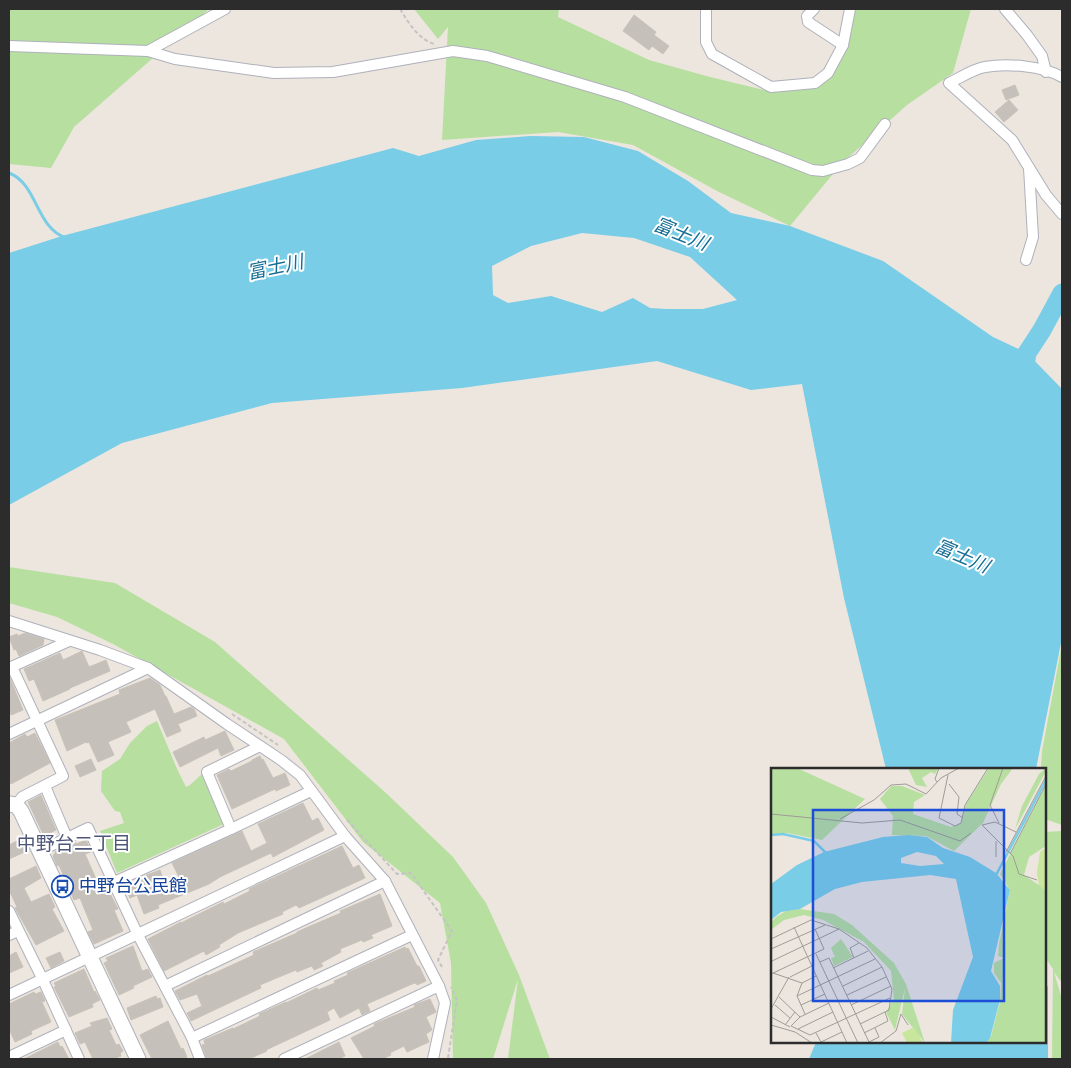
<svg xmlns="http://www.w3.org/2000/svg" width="1071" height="1068" font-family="Figtree,'Noto Sans JP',sans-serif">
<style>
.green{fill:#b7df9f}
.water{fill:#79cde7;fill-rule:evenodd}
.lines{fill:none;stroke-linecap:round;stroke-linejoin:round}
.stream{stroke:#79cde7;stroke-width:3}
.river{stroke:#79cde7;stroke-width:19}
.building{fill:#c5c1ba;stroke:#c8c2b8}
.street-casing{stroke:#afb1bb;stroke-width:12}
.secondary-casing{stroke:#afb1bb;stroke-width:17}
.path{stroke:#c4c4c4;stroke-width:2;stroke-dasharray:4 2.5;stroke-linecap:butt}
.street{stroke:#fff;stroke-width:10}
.secondary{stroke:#fff;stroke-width:15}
.labels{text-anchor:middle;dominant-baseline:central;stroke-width:4;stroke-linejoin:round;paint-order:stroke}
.transit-label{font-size:18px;fill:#164399;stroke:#fff;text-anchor:start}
.water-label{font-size:19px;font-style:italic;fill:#166d95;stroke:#fff}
.neighbourhood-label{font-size:19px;fill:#4e577a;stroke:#fff}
.inset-river{fill:none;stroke:#79cde7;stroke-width:2.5}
.inset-road{fill:none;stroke:#9f9c97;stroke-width:1}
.view{fill:#1d4ed8;fill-opacity:0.15;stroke:#1d4ed8;stroke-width:2.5}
.inset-edge{fill:none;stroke:#2c2c2c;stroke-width:2.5}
</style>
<rect width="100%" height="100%" fill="#ece6df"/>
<g class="green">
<path d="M9,9H209L74,127L51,168L9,164Z"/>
<path d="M414,9H559L558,17L649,60L710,77L772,92L831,72L853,9H971L953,73L907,105L842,163L790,226L717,191L633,145L558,132L442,140L448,27L438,39Z"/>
<path d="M9,567L115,583L215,642L386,793L453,857L486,903L519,975L550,1059H508L518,979L493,1059H453L451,963L440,903L363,842L284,739L113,644L57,617L9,603Z"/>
<path d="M1062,644V825L1045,819V769H1041L1042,751Z"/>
<path d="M157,721L178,771L186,787L190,785L203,773L224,824L117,873L100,831L124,823L120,812L115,811L101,791L102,771L120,759L130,743L147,726Z"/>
<path d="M1062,831V983L1054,972L1062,999V1059H1052L1053,969L1045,957V832Z"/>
</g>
<g class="water">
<path d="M530,136L584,137L638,151L688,181L731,213L790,226L883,261L993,337L1027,353L1062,389V638L1036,769H886L844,598L802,384L751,390L657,361L462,388L272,403L122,443L9,505V253L62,236L393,148L419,156L476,140ZM582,233L634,238L690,257L737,300L703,309H666L650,308L633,298L602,312L551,296L508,303L493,295L492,266L531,246Z"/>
<path d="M1045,982L1048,987V1059H809L816,1042H1045Z"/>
</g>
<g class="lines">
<path class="stream" d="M9,173C38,184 35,227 66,238"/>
<path class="river" d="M1025,376L1024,372L1027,353L1042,330L1062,293"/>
</g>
<g class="building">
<path d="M634,15L656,32L654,35L669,46L663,54L652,46L649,50L623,31Z"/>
<path d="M1015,85L1019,95L1006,100L1002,90Z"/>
<path d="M1009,100L1018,110L1004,122L995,112Z"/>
<path d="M25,633L44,639L43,645L19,656L16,649L14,650L9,637L17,634L18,636Z"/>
<path d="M82,651L89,667L106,660L110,671L70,688V689L43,701L34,679L29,681L24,669L60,653L63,660Z"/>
<path d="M9,676L23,710L11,715L9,709Z"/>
<path d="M150,678L160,685L165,696H166L174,714L191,707L194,709L197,716L178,724L181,731L167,737L155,709L126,722L131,732L108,742L114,755L98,762L89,742L87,743L86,742L67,751L55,720L120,694L119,690Z"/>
<path d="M225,731L234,750L221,756L218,748L180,767L173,752L204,737L205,740Z"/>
<path d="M35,733L50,763L11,784L9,778V743L25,734L27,737Z"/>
<path d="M260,756L262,760L263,759L273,778L285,773L290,785L276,791L275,789L232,809L217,775L229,769L231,771L252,761V760Z"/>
<path d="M91,759L96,770L80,777L75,766Z"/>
<path d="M41,795L56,830L44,836L28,802Z"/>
<path d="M303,803L312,821L318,818L324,830L273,857L271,853L220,877L209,884L158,905L159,908L144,914L137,895L130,898L125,886L145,878L144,876L160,870L166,888L182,883L172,863L242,831L251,851L267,843L258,824Z"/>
<path d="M23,838L29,850L9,859V845Z"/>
<path d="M86,840L91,852L85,854L96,879L103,876L106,886L118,909L114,910L123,931L94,944L88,932L93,930L80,898L74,900L59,865L57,866L53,856L56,851L75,842L76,844Z"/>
<path d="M342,846L353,868L359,865L365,878L299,908L296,905L282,912L283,914L238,933L219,945L220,947L206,955L204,951L164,971L148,939L181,922V923L223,902L224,904L250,891L249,889Z"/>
<path d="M36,866L41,878L24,888L31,902L49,894L55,907L52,909L64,931L36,945L15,908L17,907L9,890V879Z"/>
<path d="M380,894L392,926L371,935L373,938L363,942L362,940L340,949L341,952L321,963L323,966L314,970L312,966L297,972L296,970L274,979L260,985L261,988L191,1021L187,1013L202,1006L197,994L180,1000L175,991L207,975L208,976L254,955L253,952L297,933V932L308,927L341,913L340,911Z"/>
<path d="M133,946L142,971L148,969L152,977L133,986L134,988L119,995L104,963L108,961L106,958Z"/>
<path d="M405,947L406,949L408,948L417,966H419L426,981L417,985L416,983L412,984L367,1004L370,1011L362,1015L359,1008L340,1018L334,1008L327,1012L330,1020L266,1050L267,1051L249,1059H207L202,1045L205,1044L204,1040L233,1028V1029L260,1016L259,1014L286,1002V1003L317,988L318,990L335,983L334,981L348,975L347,973Z"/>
<path d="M16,952L23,967L9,973V956Z"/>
<path d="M60,952L64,961L51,968L46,958Z"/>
<path d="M84,969L94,992L95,991L100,1000L92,1004L93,1007L69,1017L54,987L56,986L54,983Z"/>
<path d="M34,992L35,994L41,992L45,1001L42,1002L51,1022L31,1031L32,1034L15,1042L9,1029V1004Z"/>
<path d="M156,996L157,999L160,998L163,1007L131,1020L127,1008Z"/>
<path d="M430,999L436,1012L426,1017L432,1030L426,1034L429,1042L407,1052L404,1046L390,1053L391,1055L382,1059H364L351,1038L375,1026L374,1024L415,1007L414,1005Z"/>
<path d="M107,1018L112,1029L109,1030L116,1045L119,1044L123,1051L120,1053L121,1056L113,1059H93L85,1042L80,1044L75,1033L92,1026L90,1023Z"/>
<path d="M168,1021L181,1049L183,1048L187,1057L182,1059H152L140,1035Z"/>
<path d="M58,1042L60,1047L62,1046L69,1059H24Z"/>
<path d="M339,1042L345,1056L338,1059H305Z"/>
</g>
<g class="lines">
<defs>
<g id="street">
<path d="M706,9V42L712,54L771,87L815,83L828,73L843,45L850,9"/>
<path d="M814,9L807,16L808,22L843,45"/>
<path d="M1005,9L1027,35L1042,56L1046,72"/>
<path d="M9,46L148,51L175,59L274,73L333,72L453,51L487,56L625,97L812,170L823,171L848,164L860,158L885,124"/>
<path d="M148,51L225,9"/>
<path d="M1062,77C1043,66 1007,63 985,67C973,69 960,78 949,83L1012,140L1046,195L1062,214"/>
<path d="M1026,260L1033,237L1029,168"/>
<path d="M9,621L100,650L148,668L227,724L281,760L300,775L345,836L385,881L439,986L445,1003L433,1059"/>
<path d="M12,667L63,776L22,797L16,805"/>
<path d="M9,668L69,641"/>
<path d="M9,734L148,668"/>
<path d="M45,786L67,838"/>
<path d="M231,829L207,772L260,746"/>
<path d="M40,851L88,828L138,935L192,1038L200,1059"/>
<path d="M112,883L231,829L311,791"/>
<path d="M9,911L43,980L79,1059"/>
<path d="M9,935L18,931"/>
<path d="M165,986L385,881"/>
<path d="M9,995L345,836"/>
<path d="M192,1038L412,935"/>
<path d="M9,1057L66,1030"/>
<path d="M284,1059L439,986"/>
</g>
<path id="secondary" d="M9,804L16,805L21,811L138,1059"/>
</defs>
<use href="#street" class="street-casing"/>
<use href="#secondary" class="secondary-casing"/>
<g class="path">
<path d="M400,9C409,23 417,38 434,44"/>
<path d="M232,714L278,745"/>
<path d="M347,820L397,874L411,873L452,931L438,960L442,967"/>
<path d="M448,1058L457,1000L451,987"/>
</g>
<use href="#street" class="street"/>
<use href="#secondary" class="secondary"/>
</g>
<defs>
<symbol id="bus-ring" viewBox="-11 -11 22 22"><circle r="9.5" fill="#fff" stroke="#1a4fb4" stroke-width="1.5"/><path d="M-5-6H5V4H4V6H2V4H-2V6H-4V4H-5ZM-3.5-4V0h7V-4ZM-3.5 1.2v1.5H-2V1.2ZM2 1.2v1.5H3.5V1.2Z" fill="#1a4fb4"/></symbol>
</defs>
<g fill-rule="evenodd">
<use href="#bus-ring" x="50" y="874" width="25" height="25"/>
</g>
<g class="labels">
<g class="transit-label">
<text x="79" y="886">中野台公民館</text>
</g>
<g class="water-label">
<text transform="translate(681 234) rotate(22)">富士川</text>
<text transform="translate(275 267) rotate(-12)">富士川</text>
<text transform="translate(962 556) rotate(23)">富士川</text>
</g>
<g class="neighbourhood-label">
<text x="74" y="843">中野台二丁目</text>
</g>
</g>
<g transform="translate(771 768)">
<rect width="275" height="275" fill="#ece6df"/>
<path d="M0,0H26L94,31L51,72L16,65L0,67ZM137,0H167L164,6L160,4L151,10L156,19L145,17ZM218,0H242L230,16L212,55L183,83L155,68L121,67L122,48L109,31L120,18H131L154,27L143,34L142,46L180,59L190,55L195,36ZM275,0V3L244,61L251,38L268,6ZM275,16V78L258,89L253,107L275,122V275H215L220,268L229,234L230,215L223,205V195L233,190L227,188L228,176L239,122L229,106ZM29,141L63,146L81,157L123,195L135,216L154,275L131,246L134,220L124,262L115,244L123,231L120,203L93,174L52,152L33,147L13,152L0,162V154L5,149L15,143ZM70,171L82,189L63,198L60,190L64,189L60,180Z" fill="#b7df9f"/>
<path d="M275,80V122L268,118L266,105L269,84ZM143,259L152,275H136L131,265Z" fill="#c8e69c"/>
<path d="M137,67L156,69L172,80L199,89L225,105L239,122L220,203L229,218V232L219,270L215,275H180L182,242L202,189L185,111L159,107L91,114L64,121L29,141L10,144L0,152V116L26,97L53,84L112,69ZM146,84L165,88L173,96L149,98L130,95V90Z" fill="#79cde7" fill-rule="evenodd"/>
<path class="inset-river" d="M0,67L12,66L43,73L55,85M224,109L275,12"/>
<path class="inset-road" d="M177,7L168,50L184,58L190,55L194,37L217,0M166,14L164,11L168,0M178,16L188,29L186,46L192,50M0,46L91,55L129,52L189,73L200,65M69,51L103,32L120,17L135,16L155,26L170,10L188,0M228,55L219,37L232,0M245,64L224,54L211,57L242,88L248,106L266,112M235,84L275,8M239,86L275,16M225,89V73M23,159L76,275M0,171L40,152L68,161L96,180L111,199L121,221L118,242L89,256M0,181L54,157M45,186L87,275M83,190L79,180L88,175M1,193L68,161M49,194L58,190L98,274M62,200L97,183M2,205L31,215M0,206L53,181L44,161M19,209L41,198M72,218L111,199M76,227L115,209M26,228L104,191M8,229L29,249M58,235L29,249L20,258L39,267L119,230M4,237L19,250M30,237L54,226M80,237L120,218M0,241L18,209M34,246L26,228L31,215L45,208M0,249L19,259M0,257L24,264L41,275M14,257L24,244M27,261L62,244M45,265L50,274L71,264M93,265L117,253L114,244M98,274L108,269L104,260M109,275L125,263L130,246L137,257"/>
<path class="view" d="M42,42H233V233H42Z"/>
<rect width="275" height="275" class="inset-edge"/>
</g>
<rect width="1071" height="1068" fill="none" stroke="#2c2c2c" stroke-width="20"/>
</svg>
